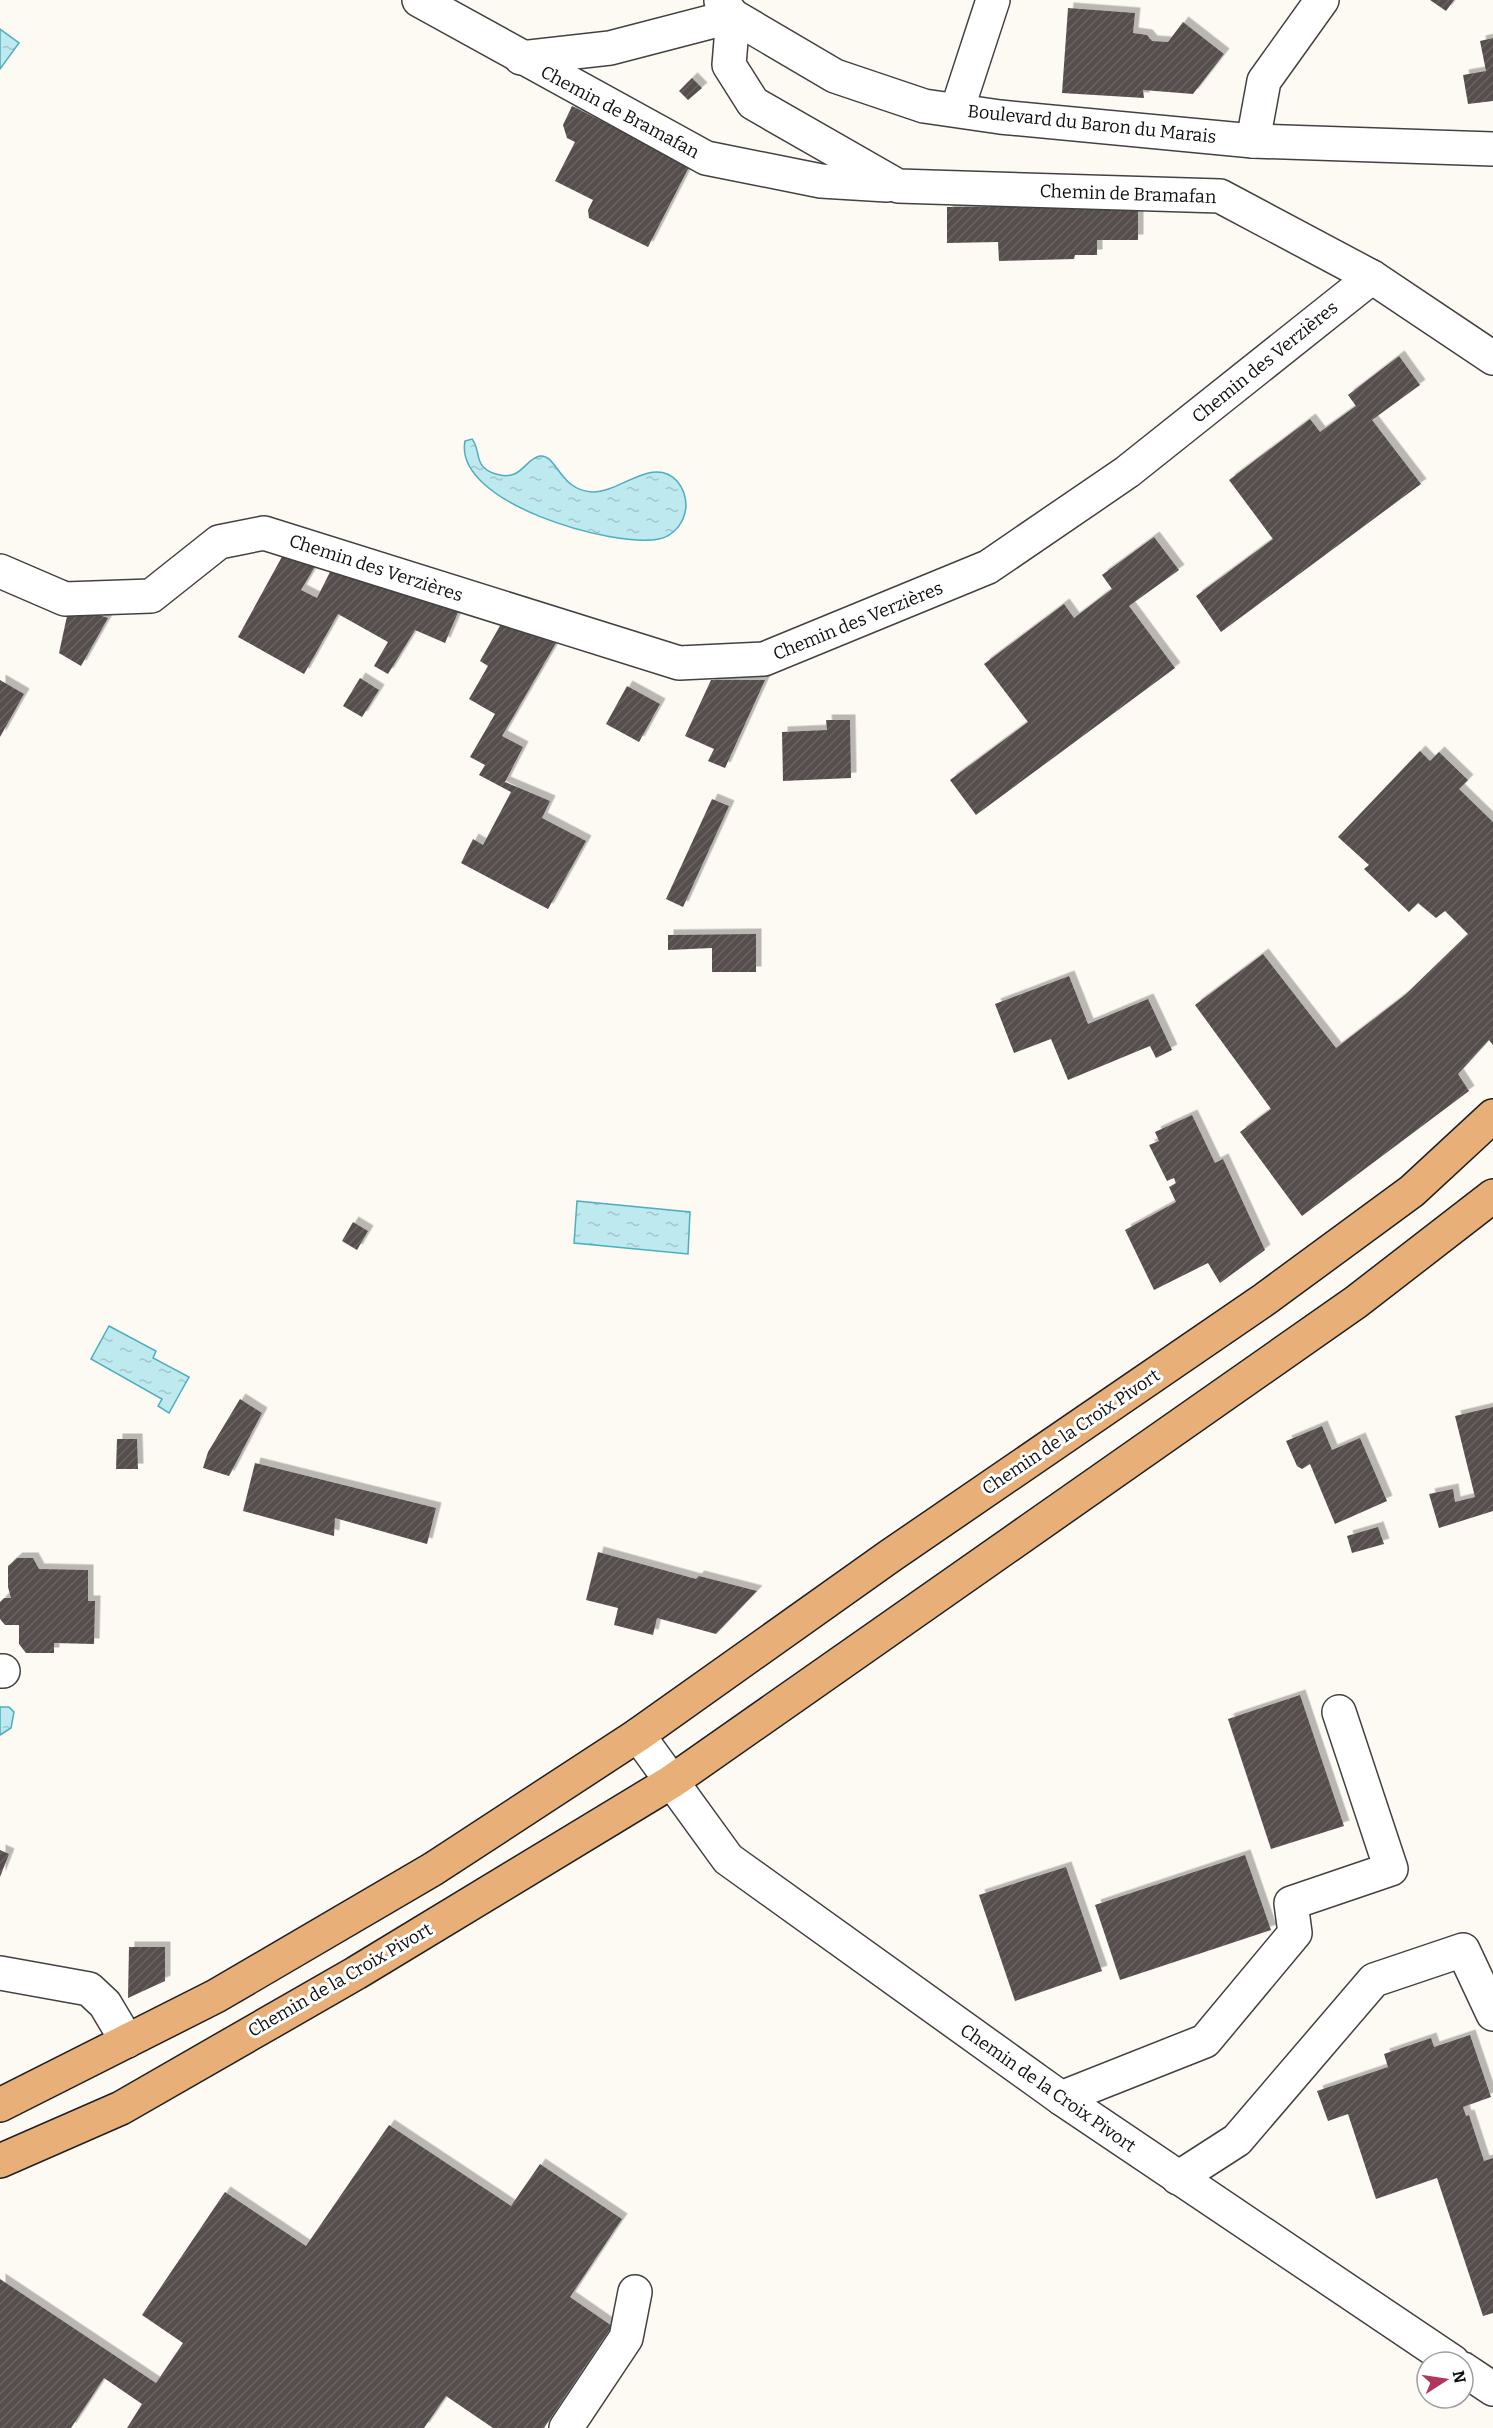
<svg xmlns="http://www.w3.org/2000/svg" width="1493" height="2428" font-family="Bitter,serif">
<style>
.water{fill:url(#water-ripples);stroke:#4daebe;stroke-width:1.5}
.building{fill:url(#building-hatch);filter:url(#shadow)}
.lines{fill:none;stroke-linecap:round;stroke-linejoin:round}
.minor-casing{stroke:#424242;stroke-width:36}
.major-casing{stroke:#202020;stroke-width:36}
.minor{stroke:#fff;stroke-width:33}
.major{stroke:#e8b078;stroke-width:33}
.labels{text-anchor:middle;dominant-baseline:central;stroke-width:6;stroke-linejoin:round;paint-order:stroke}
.street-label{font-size:18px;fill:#0f0f0f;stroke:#fff}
</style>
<defs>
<pattern id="water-ripples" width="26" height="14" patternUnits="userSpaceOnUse" patternTransform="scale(1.5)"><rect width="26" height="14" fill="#bde9ef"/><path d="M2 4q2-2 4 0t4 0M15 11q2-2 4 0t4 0" fill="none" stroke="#a1c7cc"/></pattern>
<pattern id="building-hatch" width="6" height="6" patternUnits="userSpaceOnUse" patternTransform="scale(1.5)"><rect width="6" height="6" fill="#574e4d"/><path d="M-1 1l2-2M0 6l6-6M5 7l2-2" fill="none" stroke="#6a6362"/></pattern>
<filter id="shadow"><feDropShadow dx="5.5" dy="-5.5" stdDeviation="0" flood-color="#0004"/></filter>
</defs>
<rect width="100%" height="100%" fill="#fdf9f3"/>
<g class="water">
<path d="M0,29L19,43L0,69Z"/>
<path d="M472,439C482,451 472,467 496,474C522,482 524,459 540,456C557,454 559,490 592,492C620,493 653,455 677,481C683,488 686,498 686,506C685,522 674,536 659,539C613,548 453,503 465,441Z"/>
<path d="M577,1201L690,1212L688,1254L574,1243Z"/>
<path d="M109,1326L156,1351L153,1358L189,1377L169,1413L158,1406L162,1399L91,1359Z"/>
<path d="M0,1707H9L14,1712L11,1728L0,1735Z"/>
</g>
<g class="building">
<path d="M1430,0H1454L1446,11Z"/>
<path d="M1068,8L1135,13L1133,33L1147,35L1152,41L1168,42L1183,22L1224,54L1193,94L1143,90L1144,98L1062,93Z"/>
<path d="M1493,38V101L1468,104L1463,75L1486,71L1480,41Z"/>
<path d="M692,78L702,88L688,100L679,91Z"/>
<path d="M572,106L690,165L648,247L589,218L588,210L593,200L555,181L575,142L567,138L563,125Z"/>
<path d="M1138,205V240H1097V255H1075L1074,259L999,261L998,242L947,243V207Z"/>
<path d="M1399,356L1420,385L1372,420L1421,484L1221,632L1196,596L1273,539L1229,480L1310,419L1320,432L1356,406L1348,395Z"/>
<path d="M1154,537L1179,570L1129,606L1175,668L976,815L950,780L1028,722L984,664L1064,604L1074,618L1112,589L1102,575Z"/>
<path d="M284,553L317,563L301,590L317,598L332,568L459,610L445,643L415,630L388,674L374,666L388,642L338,614L304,674L238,637Z"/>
<path d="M99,615L108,618L81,666L59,653L67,616Z"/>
<path d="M501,624L556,643L502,736L523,747L505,782L550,801L542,818L586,841L548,909L461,863L473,839L483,845L511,792L479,775L485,765L470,757L495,714L469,699L488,666L480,661Z"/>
<path d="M360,678L379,690L362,717L343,706Z"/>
<path d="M0,680L24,694L0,737Z"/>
<path d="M711,680H765L725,768L708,761L714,749L685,736Z"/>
<path d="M627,686L660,704L639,742L606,724Z"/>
<path d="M826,720H850L851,778L783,781L782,732L827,730Z"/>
<path d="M1420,751L1430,761L1439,752L1468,780L1459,789L1493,822V1045L1489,1040L1458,1074L1469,1091L1302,1216L1240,1132L1271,1109L1195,1005L1263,954L1336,1048L1405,995L1468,934L1445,911L1436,918L1418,903L1409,912L1364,869L1369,865L1338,837Z"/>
<path d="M712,799L729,806L683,907L666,899Z"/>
<path d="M756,934V972H712V948L668,950V935Z"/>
<path d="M1069,976L1088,1024L1148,999L1172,1050L1156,1058L1150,1046L1068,1080L1051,1039L1014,1053L995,1004Z"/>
<path d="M1192,1115L1215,1163L1223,1159L1265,1250L1220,1283L1208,1263L1154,1290L1125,1230L1176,1202L1169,1187L1176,1183L1174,1178L1167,1181L1149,1145L1159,1141L1155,1132Z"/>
<path d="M353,1222L368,1231L357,1250L342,1241Z"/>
<path d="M240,1399L262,1413L229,1476L203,1468L208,1452Z"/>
<path d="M1493,1407V1511L1439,1528L1429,1494L1453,1489L1455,1502L1475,1497L1455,1416Z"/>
<path d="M1322,1426L1332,1450L1360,1438L1387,1501L1335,1524L1310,1464L1302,1469L1297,1466L1286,1441Z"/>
<path d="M117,1439H137L138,1469H116Z"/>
<path d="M255,1463L436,1508L427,1544L335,1518L334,1536L243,1511Z"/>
<path d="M1378,1527L1384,1544L1352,1553L1347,1536Z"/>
<path d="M598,1552L696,1579L699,1576L757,1591L716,1634L657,1618L653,1635L614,1625L618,1608L586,1600Z"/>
<path d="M17,1558H33L39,1569L88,1570V1601H95L94,1644L54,1643V1653H26L19,1644V1625H5L0,1619V1602L4,1598H11L8,1587V1566Z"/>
<path d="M1300,1695L1344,1826L1271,1849L1228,1719Z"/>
<path d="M0,1850L9,1854L0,1877Z"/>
<path d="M1245,1855L1271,1930L1120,1980L1095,1905Z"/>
<path d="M1066,1867L1102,1971L1015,2001L979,1895Z"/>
<path d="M129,1947H165V1981L128,1998Z"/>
<path d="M1470,2035L1491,2097L1463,2107L1466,2116L1469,2115L1484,2161L1493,2158V2313L1483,2316L1437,2178L1376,2199L1348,2114L1328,2121L1317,2091L1388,2067L1384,2054L1431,2038L1434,2047Z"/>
<path d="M389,2125L511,2206L540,2164L622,2219L570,2297L612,2326L544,2428H493L446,2396L424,2428H127L142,2404L104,2378L71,2428H0V2279L156,2383L183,2343L142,2315L225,2192L306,2246Z"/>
</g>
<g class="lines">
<defs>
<g id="minor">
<path d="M419,0L706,158L821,181L887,185"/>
<path d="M721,1L733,16L835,76L924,106L1000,117L1253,141L1493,149"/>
<path d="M521,58L610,48L733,16L729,65L753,103L898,186L1220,196L1372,277L1493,358"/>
<path d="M957,110L993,0"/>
<path d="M1253,141L1264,81L1322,0"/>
<path d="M0,571L65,599L151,596L219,542L264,533L679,663L764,659L988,567L1127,472L1372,277"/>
<path d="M0,1671H3"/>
<path d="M638,1735L728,1859L1061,2098L1453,2362"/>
<path d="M0,1973L89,1989L105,2004L127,2041"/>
<path d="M1061,2098L1205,2041L1295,1933L1291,1903L1391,1869L1339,1712"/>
<path d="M1178,2178L1237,2140L1374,1980L1463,1950L1493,2014"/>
<path d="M1463,2369L1493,2389"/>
<path d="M566,2428L626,2338L635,2292"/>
</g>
<g id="major">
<path d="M0,2105L216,1996L433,1869L638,1735L890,1556L1265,1299L1412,1191L1493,1116"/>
<path d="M0,2161L121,2108L356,1973L671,1782L1356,1302L1493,1196"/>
</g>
</defs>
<use href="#minor" class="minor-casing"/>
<use href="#major" class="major-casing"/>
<use href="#minor" class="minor"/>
<use href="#major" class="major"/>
</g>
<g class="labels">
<g class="street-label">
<text transform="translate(620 112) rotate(28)">Chemin de Bramafan</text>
<text transform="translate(1092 124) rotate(6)">Boulevard du Baron du Marais</text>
<text transform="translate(1128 194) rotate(2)">Chemin de Bramafan</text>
<text transform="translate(1265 362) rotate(-39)">Chemin des Verzières</text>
<text transform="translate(376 568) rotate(18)">Chemin des Verzières</text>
<text transform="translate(858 621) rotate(-22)">Chemin des Verzières</text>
<text transform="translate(1071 1432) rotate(-34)">Chemin de la Croix Pivort</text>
<text transform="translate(340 1980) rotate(-30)">Chemin de la Croix Pivort</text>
<text transform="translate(1048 2088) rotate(35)">Chemin de la Croix Pivort</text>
</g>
</g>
<g transform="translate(1445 2380) rotate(78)"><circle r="28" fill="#ffffff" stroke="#9f9f9f" stroke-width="1.5"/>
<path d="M0-4.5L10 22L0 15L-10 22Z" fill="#af375c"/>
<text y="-9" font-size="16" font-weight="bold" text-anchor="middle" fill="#0f0f0f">N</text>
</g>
</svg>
